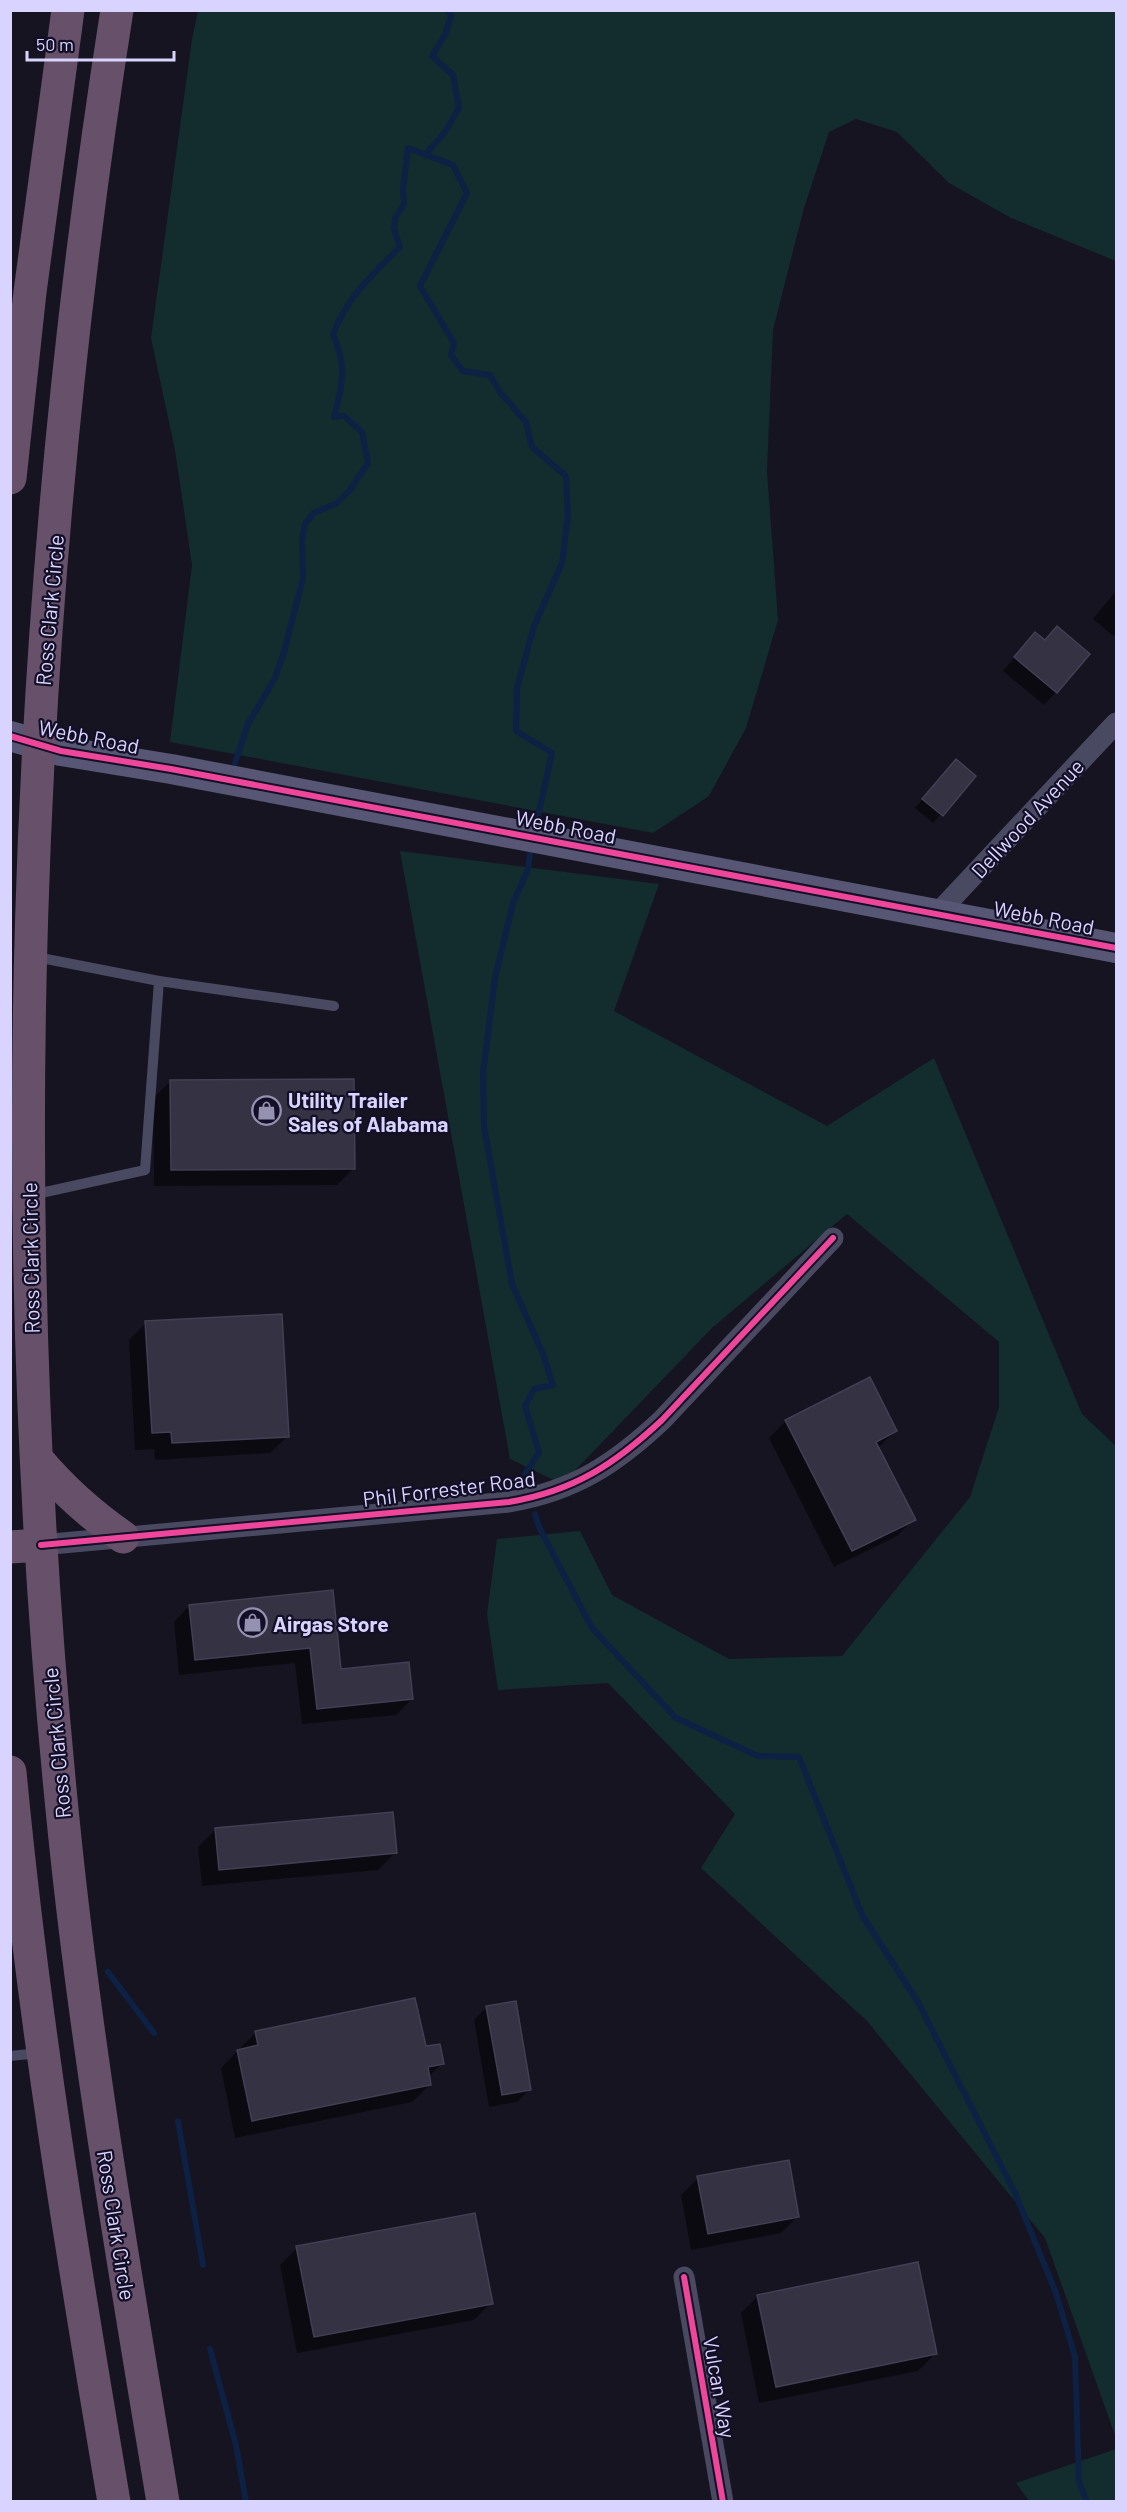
<svg xmlns="http://www.w3.org/2000/svg" width="1127" height="2512" font-family="Barlow,sans-serif">
<style>
.green{fill:#132c2d}
.shadow{fill:#0007}
.lines{fill:none;stroke-linecap:round;stroke-linejoin:round}
.stream{stroke:#0d2144;stroke-width:6}
.building{fill:#343243;stroke:#433f54;stroke-width:1.5}
.lane{stroke:#4a4962;stroke-width:10}
.street{stroke:#4a4962;stroke-width:21}
.secondary{stroke:#575674;stroke-width:30}
.highway{stroke:#67516a;stroke-width:33}
.cycleway-casing{stroke:#130f26;stroke-width:10}
.cycleway{stroke:#ed469a;stroke-width:6}
.labels{text-anchor:middle;dominant-baseline:central;stroke-width:4.5;stroke-linejoin:round;paint-order:stroke}
.street-label{font-size:21px;fill:#d9d4ff;stroke:#130f26}
.poi-label{font-size:21px;font-weight:bold;fill:#d9d4ff;stroke:#130f26;text-anchor:start}
</style>
<rect width="100%" height="100%" fill="#161421"/>
<g class="green">
<path d="M198,11H1116V261L1011,218L949,183L897,132L856,119L829,132L804,208L773,330L767,471L778,620L746,728L709,796L653,833L170,742L192,565L175,450L151,338L192,39Z"/>
<path d="M400,851L659,884L614,1011L827,1126L934,1058L1082,1414L1116,1446V2438L1045,2238L867,2021L701,1868L735,1814L608,1683L498,1690L487,1614L497,1539L580,1531L612,1595L729,1659L842,1656L970,1497L999,1407V1342L847,1214L712,1328L562,1484L510,1459Z"/>
<path d="M1116,2449V2501H1029L1016,2483Z"/>
</g>
<g class="shadow">
<path d="M1116,591V633L1113,636L1093,619Z"/>
<path d="M1023,647L1056,692L1044,705L1003,671Z"/>
<path d="M948,769L974,776L933,823L915,808Z"/>
<path d="M171,1081L354,1168L337,1185L154,1186L153,1098Z"/>
<path d="M146,1323L288,1436L270,1453L155,1460L154,1449L135,1450L129,1340Z"/>
<path d="M786,1421L895,1431L878,1448L914,1519L897,1536L834,1567L769,1438Z"/>
<path d="M331,1592L340,1670L412,1699L396,1715L302,1724L295,1663L179,1675L174,1622L189,1606Z"/>
<path d="M215,1830L395,1853L378,1870L202,1886L198,1847Z"/>
<path d="M487,2007L530,2089L517,2102L489,2107L474,2020Z"/>
<path d="M256,2032L425,2048L443,2063L428,2077L430,2085L412,2102L235,2138L221,2068Z"/>
<path d="M698,2178L798,2216L781,2233L691,2250L681,2195Z"/>
<path d="M297,2248L491,2303L474,2320L297,2353L280,2265Z"/>
<path d="M758,2296L935,2354L918,2371L759,2403L741,2313Z"/>
</g>
<g class="lines">
<g class="stream">
<path d="M425,155L445,132L459,108L453,75L432,56L445,35L451,16L448,10"/>
<path d="M235,763L248,724L275,678L284,652L303,578L302,540L305,524L314,513L337,503L350,490L368,463L362,432L344,416L334,417C343,385 347,365 333,334C348,296 372,275 400,247L394,229L395,218L404,204L403,189L408,148L453,165L467,193L420,286L454,343L451,355L463,371L490,375L500,392L526,422L532,447L566,476L568,515L562,563L534,626L517,688L516,731L552,753L537,820"/>
<path d="M527,1482L525,1474L539,1452L525,1406L534,1389L553,1385L543,1354L512,1284L484,1126L483,1073L495,978L513,903L528,869L530,854"/>
<path d="M535,1514L539,1527L592,1628L676,1718L758,1756L799,1757L863,1917L918,2002L1015,2193L1056,2293L1075,2357L1079,2482L1087,2502"/>
<path d="M108,1972L154,2033"/>
<path d="M178,2121L203,2265"/>
<path d="M210,2349L236,2445L246,2502"/>
</g>
</g>
<g class="building">
<path d="M1057,626L1090,654L1057,693L1014,657L1035,632L1045,640Z"/>
<path d="M956,759L976,776L943,816L922,799Z"/>
<path d="M354,1079L355,1169L171,1170L170,1080Z"/>
<path d="M282,1314L289,1437L172,1443L171,1432L152,1433L145,1321Z"/>
<path d="M870,1377L897,1431L876,1442L916,1520L852,1551L785,1420Z"/>
<path d="M333,1590L341,1669L409,1662L413,1699L317,1709L310,1648L195,1660L189,1605Z"/>
<path d="M393,1812L397,1853L219,1870L215,1828Z"/>
<path d="M415,1998L426,2046L440,2044L444,2064L428,2067L431,2085L252,2121L237,2050L258,2045L255,2031Z"/>
<path d="M516,2001L531,2090L502,2095L486,2006Z"/>
<path d="M789,2160L799,2217L708,2234L697,2176Z"/>
<path d="M475,2213L493,2304L314,2337L296,2246Z"/>
<path d="M918,2262L937,2354L776,2387L757,2295Z"/>
</g>
<g class="lines">
<g class="lane">
<path d="M36,957L159,981L334,1006"/>
<path d="M32,1195L145,1170L159,981"/>
<path d="M10,2056L39,2053"/>
</g>
<g class="street">
<path d="M938,913L1116,723"/>
<path d="M41,1545L509,1502C574,1491 615,1464 662,1420L833,1238"/>
<path d="M684,2277L723,2502"/>
</g>
<path class="secondary" d="M10,736L61,751L171,769L1116,948"/>
<g class="highway">
<path d="M117,10C22,611 2,1224 64,1829C87,2055 126,2278 163,2502"/>
<path d="M10,478L30,292L68,10"/>
<path d="M37,1459C63,1490 90,1514 123,1537"/>
<path d="M10,1547L41,1545"/>
<path d="M10,1772C33,2017 73,2259 114,2502"/>
</g>
<defs>
<g id="cycleway">
<path d="M10,736L61,751L171,769L1116,948"/>
<path d="M41,1545L509,1502C574,1491 615,1464 662,1420L833,1238"/>
<path d="M684,2277L723,2502"/>
</g>
</defs>
<use href="#cycleway" class="cycleway-casing"/>
<use href="#cycleway" class="cycleway"/>
</g>
<defs>
<symbol id="shop-ring" viewBox="-11 -11 22 22"><circle r="9.5" fill="#130f26" stroke="#9591b1" stroke-width="1.5"/><path d="M-5-2.5h2.3a2.7 3.5 0 0 1 5.4 0H5L5.5 6h-11ZM-1.5-2.5h3a1.5 2.3 0 0 0-3 0Z" fill="#9591b1"/></symbol>
</defs>
<g fill-rule="evenodd">
<use href="#shop-ring" x="250" y="1094" width="33" height="33"/>
<use href="#shop-ring" x="236" y="1606" width="33" height="33"/>
</g>
<g class="labels">
<g class="street-label">
<text transform="translate(49 610) rotate(-85)">Ross Clark Circle</text>
<text transform="translate(89 736) rotate(11)">Webb Road</text>
<text transform="translate(1027 818) rotate(-47)">Dellwood Avenue</text>
<text transform="translate(566 826) rotate(11)">Webb Road</text>
<text transform="translate(1044 917) rotate(11)">Webb Road</text>
<text transform="translate(30 1258) rotate(-91)">Ross Clark Circle</text>
<text transform="translate(449 1488) rotate(-7)">Phil Forrester Road</text>
<text transform="translate(56 1743) rotate(-95)">Ross Clark Circle</text>
<text transform="translate(117 2225) rotate(81)">Ross Clark Circle</text>
<text transform="translate(720 2387) rotate(80)">Vulcan Way</text>
</g>
<g class="poi-label">
<text x="288" y="1099">Utility Trailer<tspan x="288" dy="24">Sales of Alabama</tspan></text>
<text x="273" y="1623">Airgas Store</text>
</g>
</g>
<rect width="1127" height="2512" fill="none" stroke="#d9d4ff" stroke-width="24"/>
<path d="M27 51v9h147v-9" fill="none" stroke="#d9d4ff" stroke-width="3"/>
<text x="36" y="51" font-size="18" fill="#d9d4ff" stroke="#130f26" stroke-width="4.5" paint-order="stroke">50 m</text>
</svg>
